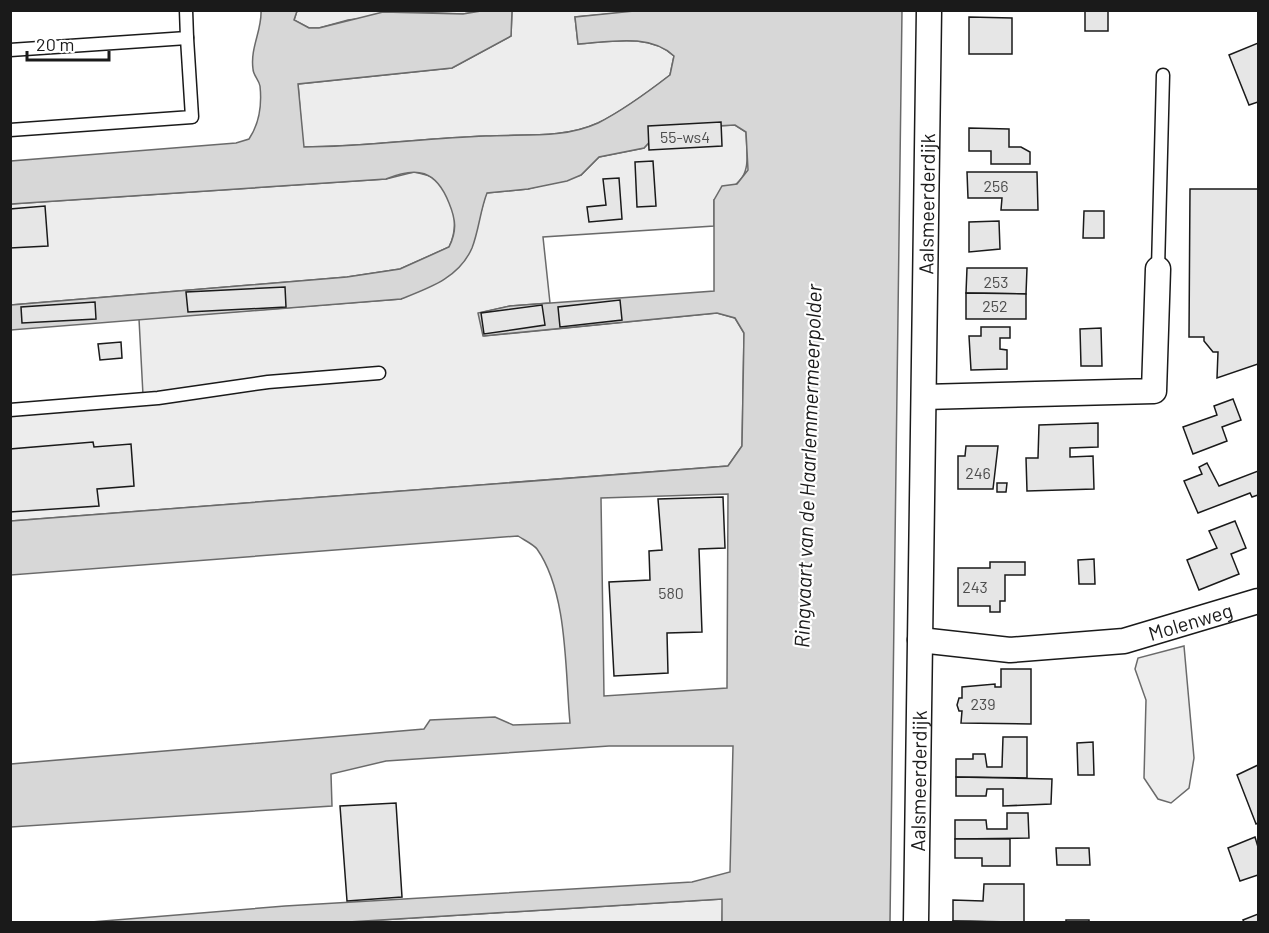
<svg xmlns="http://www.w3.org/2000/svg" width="1269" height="933" font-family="Barlow,sans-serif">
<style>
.green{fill:#ededed;stroke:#6a6a6a;stroke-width:1.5}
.water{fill:#d7d7d7;stroke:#6a6a6a;stroke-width:1.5;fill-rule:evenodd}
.building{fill:#e6e6e6;stroke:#1a1a1a;stroke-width:1.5}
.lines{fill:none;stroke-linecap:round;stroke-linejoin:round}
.lane-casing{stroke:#1a1a1a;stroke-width:15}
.street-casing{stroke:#1a1a1a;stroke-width:27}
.lane{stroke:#fff;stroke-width:12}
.street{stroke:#fff;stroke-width:24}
.labels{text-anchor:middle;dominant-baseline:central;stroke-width:4.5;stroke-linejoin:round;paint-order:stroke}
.number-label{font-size:16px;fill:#4d4d4d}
.street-label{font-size:20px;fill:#1a1a1a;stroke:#fff}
.water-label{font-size:21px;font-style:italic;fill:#1a1a1a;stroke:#fff}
</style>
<rect width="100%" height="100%" fill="#fff"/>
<g class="green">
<path d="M297,11H481L463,14L413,12L348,20L319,28H309L294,20Z"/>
<path d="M512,11H644L575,17L578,44C609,42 649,33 674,56L670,75C648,92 624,110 598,123C563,139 523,134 486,136C424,138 365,147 303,147L298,84L452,68L511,36Z"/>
<path d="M735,125L746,132C748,174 751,176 714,200V226L543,237L550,303L510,306L479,313L484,336L717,313L735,318L744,333L742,446L728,466L11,521V405L143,395L139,319L401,299L471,249L486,193L528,189L581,175L599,157L644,148L657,134L680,128Z"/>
<path d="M414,172C422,174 435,176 440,183C455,201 459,227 449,247L400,269L347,277L11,305V204L386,179Z"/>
<path d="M1184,646L1194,758L1189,788L1171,803L1158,799L1144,778L1146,700L1135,669L1138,658Z"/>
<path d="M723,899L722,922H348Z"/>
</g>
<path class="water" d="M644,10L902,11L890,922H722V899L348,922H91L285,906L692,882L730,872L733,746H609L386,761L331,774L332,806L11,827V764L424,729L430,720L495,717L513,725L570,723C565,671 568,593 537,549C533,544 524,540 518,536L11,575V521L728,466L742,446L744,333L735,318L717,313L483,336L478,313L510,306L714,291V200L722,186L737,184L748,170L746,132L735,125L679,128L657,134L644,148L599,157L581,175L567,181L528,189L487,193C480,211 479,230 472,248C459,278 429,288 401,299L11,330V305L347,277L400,269L449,247C457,231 456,220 449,203C436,170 417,166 386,179L11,204V161L236,143L249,139C259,124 262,105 260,86C259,80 253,75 253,69C250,48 262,30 261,11H297L294,20L309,28H319L383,12L463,14L481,11H512L511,36L452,68L298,84L304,147C365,147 425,138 486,136C523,134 563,139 598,123C624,110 648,92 670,75L674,56C649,33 610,42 578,44L575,17ZM728,494L727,688L604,696L601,498Z"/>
<g class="building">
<path d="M1108,10V31H1085V11Z"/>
<path d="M969,17L1012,18V54H969Z"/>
<path d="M1258,43V102L1249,105L1229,55Z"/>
<path d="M721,122L722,146L649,150L648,126Z"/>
<path d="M969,128L1009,129V147H1021L1030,152V164H991V151H969Z"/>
<path d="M653,161L656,206L637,207L635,162Z"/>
<path d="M967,172H1037L1038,210H1001L1002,198H968Z"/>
<path d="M619,178L622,219L589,222L587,207L606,205L603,179Z"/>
<path d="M1190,189H1258V364L1217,378L1218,352H1213L1204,341V337H1189Z"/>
<path d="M45,206L48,246L10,248V209Z"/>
<path d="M1084,211H1104V238H1083Z"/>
<path d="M999,221L1000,249L969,252V222Z"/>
<path d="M967,268H1027L1026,294L966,293Z"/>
<path d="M285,287L286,307L188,312L186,292Z"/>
<path d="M966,293L1026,294V319H966Z"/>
<path d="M620,300L622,320L560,327L558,307Z"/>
<path d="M95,302L96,319L22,323L21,307Z"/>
<path d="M542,305L545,325L484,334L481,313Z"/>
<path d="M981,327H1010V338H1000V349L1007,350V369L971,370L969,336H981Z"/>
<path d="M1101,328L1102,366H1081L1080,329Z"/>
<path d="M121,342L122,358L100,360L98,344Z"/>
<path d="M1233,399L1241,420L1222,427L1227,441L1193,454L1183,427L1217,415L1214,406Z"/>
<path d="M1098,423V447L1070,448V457L1093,456L1094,489L1027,491L1026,458H1038L1039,425Z"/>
<path d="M93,442L94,447L131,444L134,486L97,489L99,506L10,512V449Z"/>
<path d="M966,446H998L993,489H958V456H965Z"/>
<path d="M1207,463L1219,486L1258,471V495L1252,497L1250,493L1198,513L1184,481L1202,474L1199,467Z"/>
<path d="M997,483H1007L1006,492H997Z"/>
<path d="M723,497L725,548L699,549L702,632L667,633L668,673L614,676L609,582L650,580L649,551L662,550L658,499Z"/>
<path d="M1235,521L1246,548L1231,554L1239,574L1199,590L1187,560L1217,548L1209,531Z"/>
<path d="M1094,559L1095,584H1079L1078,560Z"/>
<path d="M990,562H1025V575H1005V601H1000V612H990V606H958V568H990Z"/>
<path d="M1001,669H1031V724L961,723L962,711H959L957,705L959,698H962V687L995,684V687H1001Z"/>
<path d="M1003,737H1027V778L956,777V759H973V754H985L987,767H1002Z"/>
<path d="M1093,742L1094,775H1078L1077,743Z"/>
<path d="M1258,765V823L1256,824L1237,775Z"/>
<path d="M956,777L1052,779L1051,804L1003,806V789H987L986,796H956Z"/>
<path d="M396,803L402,897L347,901L340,806Z"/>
<path d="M1007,813H1028L1029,838L955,839V820H986L987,829H1007Z"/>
<path d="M1255,837L1258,847V875L1240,881L1228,848Z"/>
<path d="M955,839H1010V866H982V858H955Z"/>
<path d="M1056,848H1089L1090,865H1057Z"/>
<path d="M984,884H1024V922L953,921V900L983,901Z"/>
<path d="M1258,914V922H1244L1243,920Z"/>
<rect x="1066" y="920" width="23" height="2"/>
<path d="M953,921L998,922H953Z"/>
</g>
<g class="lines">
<defs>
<g id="lane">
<path d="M10,50L187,38L186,10"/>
<path d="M10,130L192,117L187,38"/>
<path d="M1158,269L1163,75"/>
<path d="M10,410L158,398L268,382L379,373"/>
</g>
<g id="street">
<path d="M924,397L1154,391L1158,269"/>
<path id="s1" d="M920,640L1010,650L1124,641L1258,601"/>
<path id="s2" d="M916,922L929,10"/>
</g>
</defs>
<use href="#lane" class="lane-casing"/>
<use href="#street" class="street-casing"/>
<use href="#lane" class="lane"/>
<use href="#street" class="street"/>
</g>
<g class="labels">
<g class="number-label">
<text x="685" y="136">55-ws4</text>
<text x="996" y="185">256</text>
<text x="996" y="281">253</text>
<text x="995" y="305">252</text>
<text x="978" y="472">246</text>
<text x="975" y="586">243</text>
<text x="671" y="592">580</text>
<text x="983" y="703">239</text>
</g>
<g class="street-label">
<text stroke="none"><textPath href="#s2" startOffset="718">Aalsmeerderdijk</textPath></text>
<text stroke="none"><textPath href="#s1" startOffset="274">Molenweg</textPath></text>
<text stroke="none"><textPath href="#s2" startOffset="141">Aalsmeerderdijk</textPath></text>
</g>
<g class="water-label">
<text transform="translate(807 466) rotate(-88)">Ringvaart van de Haarlemmermeerpolder</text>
</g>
</g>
<rect width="1269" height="933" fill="none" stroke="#1a1a1a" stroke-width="24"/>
<path d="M27 51v9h82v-9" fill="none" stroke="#1a1a1a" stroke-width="3"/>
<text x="36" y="51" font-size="18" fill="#1a1a1a" stroke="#ffffff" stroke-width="4.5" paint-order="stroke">20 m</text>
</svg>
